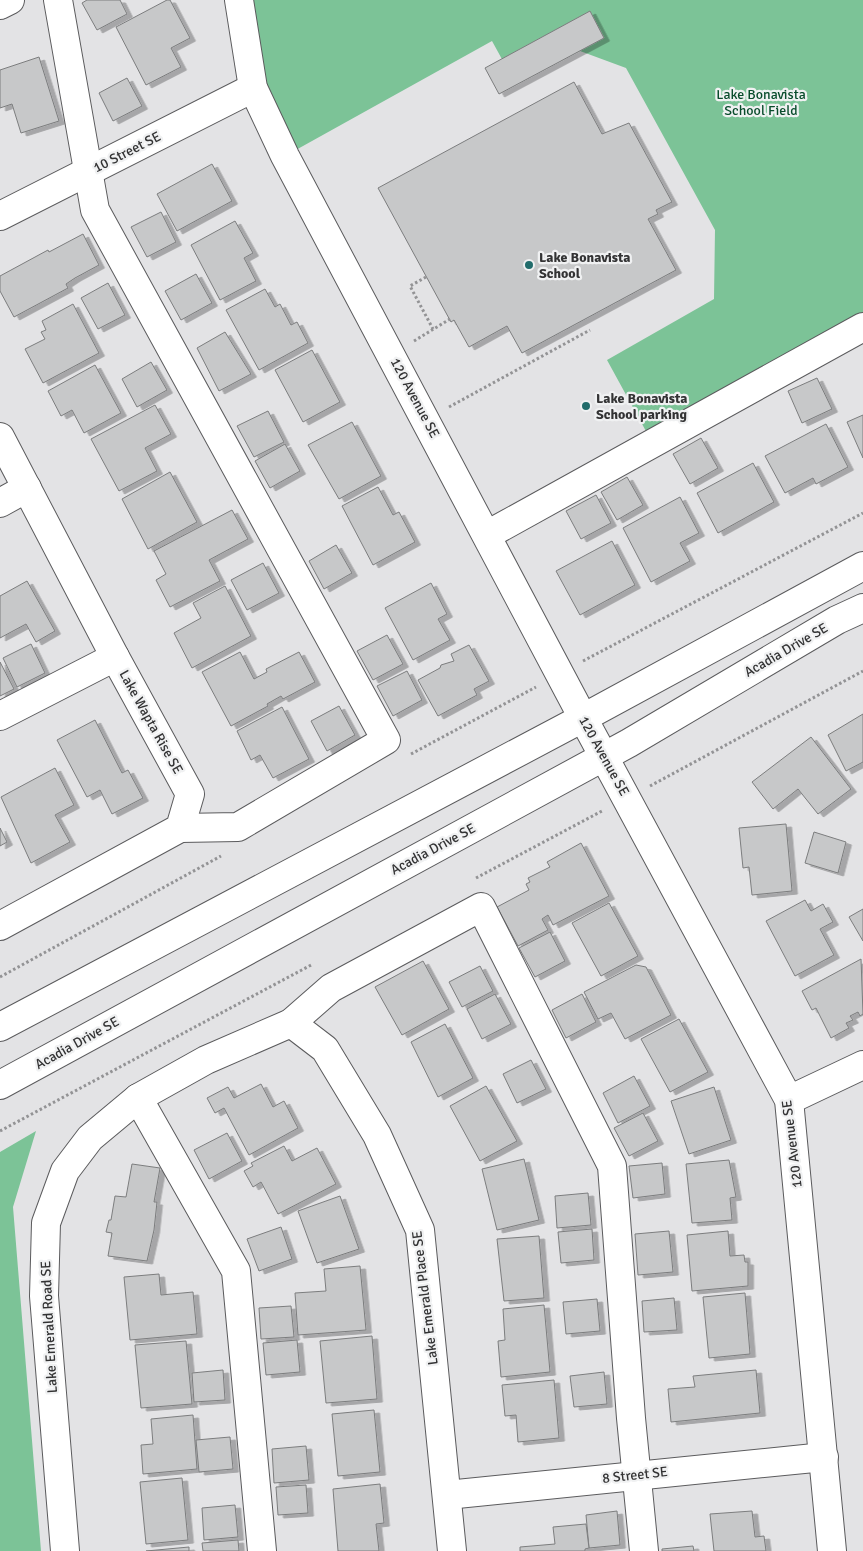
<svg xmlns="http://www.w3.org/2000/svg" width="863" height="1551" font-family="Signika,sans-serif">
<style>
.green{fill:#7cc397}
.building{fill:#c7c8c9;stroke:#7c7d7e;filter:url(#shadow)}
.lines{fill:none;stroke-linecap:round;stroke-linejoin:round}
.minor-casing{stroke:#5b5b5d;stroke-width:30}
.path{stroke:#939395;stroke-width:3;stroke-dasharray:2.5 2.5;stroke-linecap:butt}
.minor{stroke:#fff;stroke-width:28}
.poi-dot{fill:#216c6b;stroke:#f0f1f2;stroke-width:2}
.labels{text-anchor:middle;dominant-baseline:central;stroke-width:4.5;stroke-linejoin:round;paint-order:stroke}
.park-label{font-size:14px;fill:#094c2c;stroke:#f0f1f2}
.street-label{font-size:14px;fill:#333334;stroke:#f0f1f2}
.poi-label{font-size:14px;font-weight:bold;fill:#333334;stroke:#f0f1f2;text-anchor:start}
</style>
<defs>
<filter id="shadow"><feDropShadow dx="5.5" dy="3" stdDeviation="0" flood-color="#0004"/></filter>
</defs>
<rect width="100%" height="100%" fill="#e3e3e5"/>
<g class="green">
<path d="M239,0H863V327L653,444L607,360L714,299L715,230L626,68L580,51L514,81L492,41L285,156Z"/>
<path d="M36,1131L13,1207L41,1551H0V1152Z"/>
</g>
<g class="building">
<path d="M87,0H120L127,14L97,30L82,3Z"/>
<path d="M167,0H170L190,38L171,48L181,67L146,85L116,27Z"/>
<path d="M590,11L604,38L499,94L485,68Z"/>
<path d="M39,57L59,121L21,133L12,104L0,108V70Z"/>
<path d="M127,78L142,106L113,121L99,93Z"/>
<path d="M574,82L602,134L629,123L672,202L656,210L658,214L648,219L676,270L522,353L507,326L469,347L454,320L451,322L378,188Z"/>
<path d="M212,164L232,201L177,231L157,194Z"/>
<path d="M161,212L176,242L147,257L131,227Z"/>
<path d="M235,221L253,253L244,258L256,281L220,300L191,245Z"/>
<path d="M83,234L99,265L75,278L66,284L68,288L14,317L0,291V276L48,250L49,252Z"/>
<path d="M196,274L212,303L181,320L165,291Z"/>
<path d="M108,283L125,315L98,329L81,298Z"/>
<path d="M265,289L275,307L280,304L291,325L297,322L308,343L259,370L226,310Z"/>
<path d="M73,304L99,353L43,383L25,349L45,339L41,332L46,330L42,321Z"/>
<path d="M225,332L251,374L219,391L197,348Z"/>
<path d="M312,350L340,402L303,422L275,370Z"/>
<path d="M151,362L167,390L137,407L122,379Z"/>
<path d="M95,365L121,413L84,433L72,410L61,416L48,391Z"/>
<path d="M817,378L832,409L802,423L788,391Z"/>
<path d="M155,405L171,434L145,448L157,471L119,491L91,439Z"/>
<path d="M268,411L284,442L254,457L237,426Z"/>
<path d="M863,415V458L847,422Z"/>
<path d="M352,422L381,476L339,499L308,445Z"/>
<path d="M826,424L848,467L816,484L813,478L785,493L765,456Z"/>
<path d="M701,438L718,468L690,484L673,454Z"/>
<path d="M285,444L300,471L270,488L255,461Z"/>
<path d="M753,463L774,502L718,533L697,493Z"/>
<path d="M170,472L197,522L148,549L122,499Z"/>
<path d="M627,477L643,505L617,520L601,492Z"/>
<path d="M378,487L393,515L399,512L415,542L373,565L342,506Z"/>
<path d="M596,495L611,523L581,539L566,511Z"/>
<path d="M680,497L699,533L680,543L690,561L651,582L623,528Z"/>
<path d="M232,510L248,539L209,560L220,581L170,607L156,580L166,574L154,551Z"/>
<path d="M612,541L635,585L580,615L556,571Z"/>
<path d="M336,545L352,573L324,589L309,561Z"/>
<path d="M263,563L279,593L247,610L231,580Z"/>
<path d="M27,581L55,631L36,642L26,624L0,638V596Z"/>
<path d="M431,583L447,614L438,619L450,640L413,660L385,608Z"/>
<path d="M225,586L251,636L192,668L174,633L201,618L193,603Z"/>
<path d="M387,635L403,664L373,680L357,651Z"/>
<path d="M31,644L45,673L17,687L3,658Z"/>
<path d="M469,645L489,681L474,689L477,695L438,716L418,680L440,668L441,665L454,661L451,654Z"/>
<path d="M240,652L254,679L267,672L266,669L299,652L315,682L283,699L281,696L267,704L268,706L231,726L202,672Z"/>
<path d="M0,662L14,689L0,696Z"/>
<path d="M407,671L422,700L393,716L377,686Z"/>
<path d="M339,706L355,735L327,751L311,721Z"/>
<path d="M282,707L309,759L273,778L260,755L251,760L237,731Z"/>
<path d="M863,714V762L846,771L828,735Z"/>
<path d="M95,720L122,773L128,770L143,798L112,814L100,790L87,797L57,740Z"/>
<path d="M811,737L851,789L818,814L798,789L773,809L752,782Z"/>
<path d="M55,768L74,805L55,815L70,842L31,863L1,797Z"/>
<path d="M786,824L792,891L752,895L749,867L743,868L739,828Z"/>
<path d="M0,828L7,842L0,846Z"/>
<path d="M814,832L846,842L838,873L805,863Z"/>
<path d="M581,843L609,896L553,925L548,915L542,919L548,930L518,946L497,907L529,890L526,884L530,882L528,878L550,867L547,862Z"/>
<path d="M805,900L811,911L823,904L833,922L820,929L834,955L795,976L766,921Z"/>
<path d="M609,903L638,956L601,976L572,923Z"/>
<path d="M863,909V941L849,917Z"/>
<path d="M550,932L565,961L535,977L519,948Z"/>
<path d="M861,959L863,1014L860,1016L858,1012L850,1016L853,1020L846,1023L849,1028L831,1038L816,1008L812,1010L802,991Z"/>
<path d="M423,961L449,1009L402,1035L375,987Z"/>
<path d="M636,965L646,967L671,1015L625,1039L611,1013L598,1019L584,992Z"/>
<path d="M480,966L493,991L462,1007L449,982Z"/>
<path d="M495,994L511,1024L482,1039L467,1009Z"/>
<path d="M582,994L596,1022L566,1038L552,1010Z"/>
<path d="M679,1019L708,1072L670,1092L641,1039Z"/>
<path d="M445,1024L473,1078L438,1097L411,1042Z"/>
<path d="M531,1060L546,1089L517,1103L503,1074Z"/>
<path d="M634,1076L650,1106L618,1123L603,1093Z"/>
<path d="M261,1084L273,1107L284,1101L298,1128L249,1155L224,1108L215,1113L207,1098L228,1087L234,1098Z"/>
<path d="M486,1086L517,1141L480,1161L450,1106Z"/>
<path d="M714,1087L731,1140L689,1154L671,1101Z"/>
<path d="M643,1113L658,1141L629,1156L614,1128Z"/>
<path d="M227,1133L242,1161L209,1179L194,1150Z"/>
<path d="M284,1146L292,1161L317,1148L336,1184L278,1214L261,1182L253,1187L244,1171L253,1166L251,1163Z"/>
<path d="M524,1159L539,1220L497,1230L482,1169Z"/>
<path d="M729,1160L736,1197L730,1198L732,1220L692,1223L686,1164Z"/>
<path d="M662,1163L665,1194L633,1198L629,1166Z"/>
<path d="M132,1164L160,1168L154,1202H157L154,1230L147,1261L108,1256L112,1233L106,1232L109,1220H111L115,1196L126,1197Z"/>
<path d="M588,1193L591,1225L557,1228L555,1196Z"/>
<path d="M340,1196L359,1249L317,1263L298,1211Z"/>
<path d="M281,1227L292,1259L259,1271L247,1239Z"/>
<path d="M592,1229L594,1260L561,1263L558,1232Z"/>
<path d="M669,1231L673,1272L638,1275L635,1234Z"/>
<path d="M728,1231L730,1256L744,1255L745,1262H748V1286L692,1291L687,1235Z"/>
<path d="M539,1236L544,1298L504,1301L497,1239Z"/>
<path d="M360,1266L366,1330L298,1335L295,1293L326,1291L324,1269Z"/>
<path d="M159,1274L161,1295L193,1292L197,1334L130,1340L124,1277Z"/>
<path d="M745,1293L750,1354L709,1358L703,1297Z"/>
<path d="M674,1298L677,1330L644,1332L642,1301Z"/>
<path d="M597,1299L600,1331L566,1334L563,1302Z"/>
<path d="M544,1305L550,1372L501,1377L498,1341L505,1340L503,1309Z"/>
<path d="M291,1306L294,1337L261,1339L259,1308Z"/>
<path d="M372,1336L377,1399L326,1403L320,1341Z"/>
<path d="M297,1340L300,1372L266,1375L263,1343Z"/>
<path d="M186,1341L192,1404L141,1408L135,1345Z"/>
<path d="M223,1370L225,1400L194,1402L192,1373Z"/>
<path d="M756,1370L760,1413L671,1422L668,1389L695,1387L693,1376Z"/>
<path d="M604,1372L607,1404L574,1407L570,1376Z"/>
<path d="M554,1380L559,1438L518,1442L516,1415L505,1416L502,1385Z"/>
<path d="M374,1410L380,1472L338,1476L332,1414Z"/>
<path d="M193,1415L197,1469L143,1474L141,1445L153,1444L151,1419Z"/>
<path d="M230,1437L233,1469L199,1472L196,1440Z"/>
<path d="M306,1446L309,1480L274,1483L272,1449Z"/>
<path d="M182,1478L188,1540L146,1544L140,1482Z"/>
<path d="M380,1484L384,1523L376,1524L379,1551H338L333,1489Z"/>
<path d="M306,1485L308,1513L278,1515L276,1487Z"/>
<path d="M235,1505L238,1537L204,1540L202,1508Z"/>
<path d="M617,1511L620,1545L589,1548L586,1515Z"/>
<path d="M752,1511L755,1537L764,1536L766,1551H714L710,1514Z"/>
<path d="M586,1524L589,1548L585,1549V1551H520V1547L555,1544L553,1527Z"/>
<path d="M238,1540L239,1551H203L202,1543Z"/>
<path d="M693,1546L694,1551H662V1549Z"/>
<path d="M189,1547V1551H146Z"/>
</g>
<g class="lines">
<defs>
<g id="minor">
<path d="M58,0L95,210L386,740L238,827L180,828"/>
<path d="M239,0L253,88L285,156L583,718L789,1100L832,1551"/>
<path d="M0,5L10,0"/>
<path d="M0,216L253,88"/>
<path d="M0,437L115,657L190,794L180,828L0,926"/>
<path d="M0,503L27,488"/>
<path d="M487,535L863,327"/>
<path d="M0,716L115,657"/>
<path d="M291,1023L325,1049L377,1135L420,1230L452,1551"/>
<path d="M0,1027L583,718L863,566"/>
<path d="M0,1085L629,743L837,620L863,608"/>
<path d="M138,1098L236,1271L262,1551"/>
<path d="M789,1100L863,1065"/>
<path d="M447,1495L824,1457"/>
<path d="M65,1551L44,1296L46,1223L65,1171L90,1138L138,1098L206,1060L291,1023L331,988L481,907L612,1166L631,1418L644,1551"/>
</g>
</defs>
<use href="#minor" class="minor-casing"/>
<g class="path">
<path d="M426,277L410,286L433,329"/>
<path d="M414,341L450,319"/>
<path d="M449,407L590,330"/>
<path d="M583,661L863,513"/>
<path d="M411,754L536,687"/>
<path d="M650,786L863,671"/>
<path d="M476,878L602,811"/>
<path d="M0,977L221,856"/>
<path d="M0,1131L313,964"/>
</g>
<use href="#minor" class="minor"/>
</g>
<g class="poi-dot">
<circle cx="529" cy="265" r="5"/>
<circle cx="586" cy="406" r="5"/>
</g>
<g class="labels">
<g class="park-label">
<text x="761" y="94">Lake Bonavista<tspan x="761" dy="16">School Field</tspan></text>
</g>
<g class="street-label">
<text transform="translate(127 152) rotate(-27)">10 Street SE</text>
<text transform="translate(415 398) rotate(62)">120 Avenue SE</text>
<text transform="translate(786 650) rotate(-30)">Acadia Drive SE</text>
<text transform="translate(151 722) rotate(61)">Lake Wapta Rise SE</text>
<text transform="translate(604 756) rotate(61)">120 Avenue SE</text>
<text transform="translate(433 849) rotate(-28)">Acadia Drive SE</text>
<text transform="translate(77 1043) rotate(-29)">Acadia Drive SE</text>
<text transform="translate(792 1144) rotate(-97)">120 Avenue SE</text>
<text transform="translate(425 1298) rotate(-97)">Lake Emerald Place SE</text>
<text transform="translate(49 1327) rotate(-93)">Lake Emerald Road SE</text>
<text transform="translate(635 1475) rotate(-6)">8 Street SE</text>
</g>
<g class="poi-label">
<text x="539" y="257">Lake Bonavista<tspan x="539" dy="16">School</tspan></text>
<text x="596" y="398">Lake Bonavista<tspan x="596" dy="16">School parking</tspan></text>
</g>
</g>
</svg>
